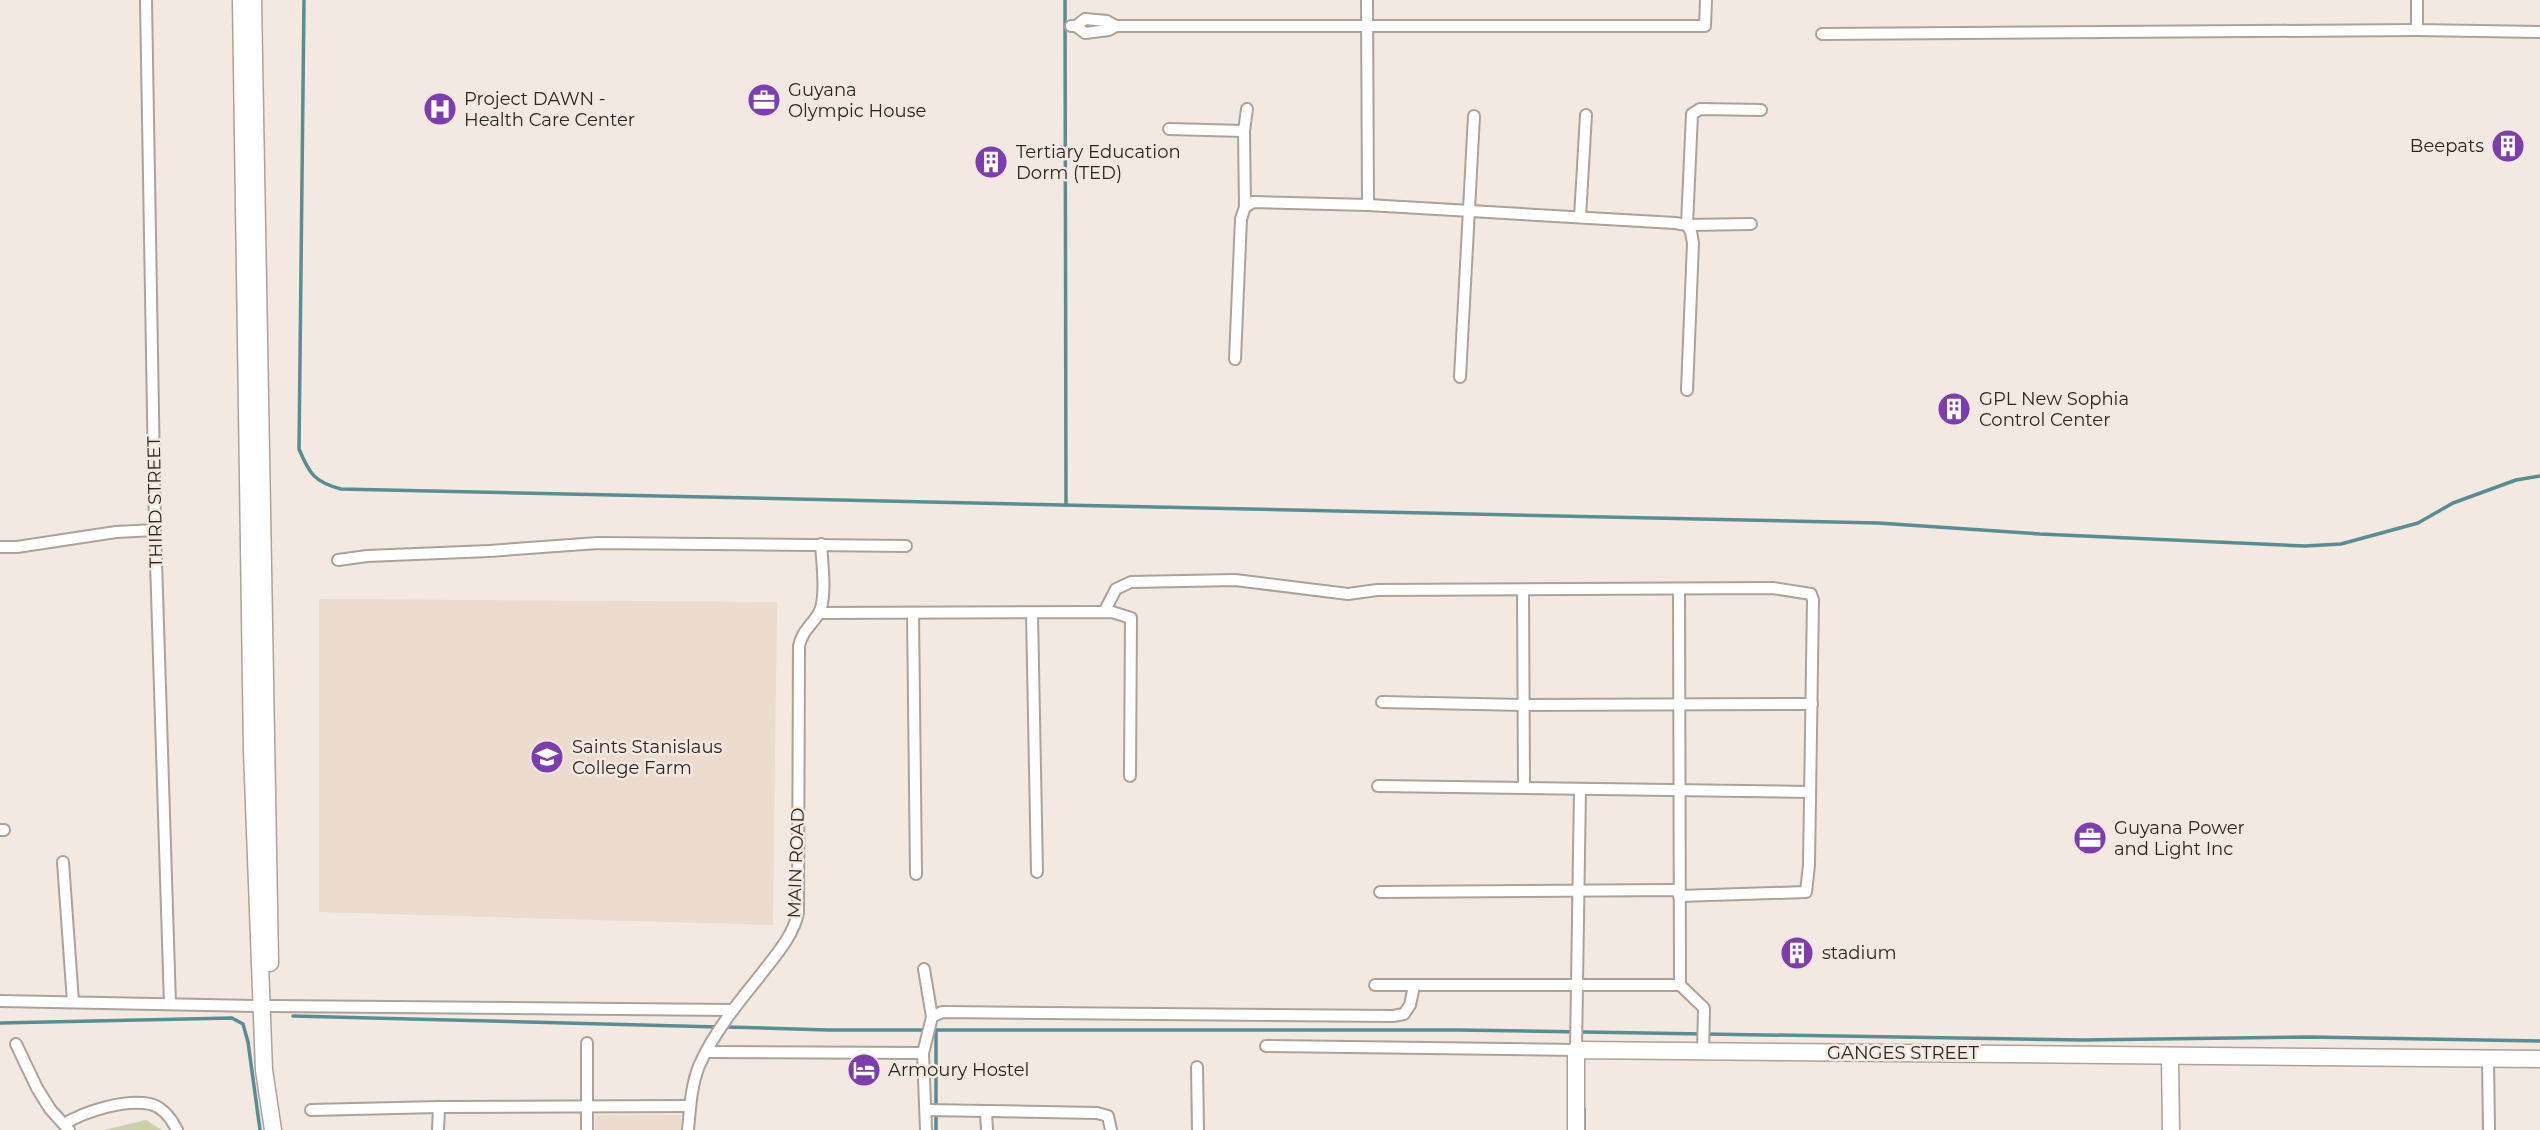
<svg xmlns="http://www.w3.org/2000/svg" width="2540" height="1130" font-family="Montserrat,sans-serif">
<style>
.built{fill:#ebdcce}
.green{fill:#c8d1a9}
.lines{fill:none;stroke-linecap:round;stroke-linejoin:round}
.stream{stroke:#578d93;stroke-width:3.5}
.street-casing{stroke:#aba299;stroke-width:14}
.secondary-casing{stroke:#aba299;stroke-width:19}
.street{stroke:#fff;stroke-width:10}
.secondary{stroke:#fff;stroke-width:16}
.labels{text-anchor:middle;dominant-baseline:central;stroke-width:5;stroke-linejoin:round;paint-order:stroke}
.poi-label{font-size:18px;fill:#2a2723;stroke:#f3e9e0;text-anchor:start}
.street-label{font-size:18px;fill:#2a2723;stroke:#f3e9e0}
</style>
<rect width="100%" height="100%" fill="#f3e9e0"/>
<g class="built">
<path d="M319,599L777,602L773,925L319,912Z"/>
<rect x="595" y="1115" width="86" height="15"/>
</g>
<path class="green" d="M146,1120L162,1130H104Z"/>
<g class="lines">
<g class="stream">
<path d="M304,0L299,449C309,473 314,482 341,489L1878,523L2040,534L2305,546L2341,544L2418,523L2453,503L2516,480L2540,476"/>
<path d="M1065,0L1066,505"/>
<path d="M293,1016L718,1027"/>
<path d="M0,1023L232,1018L243,1024L248,1042L260,1130"/>
<path d="M726,1027L828,1030H1458L2083,1040L2310,1037L2540,1041"/>
<path d="M936,1030V1130"/>
<path d="M1584,1109V1130"/>
</g>
<defs>
<g id="street">
<path d="M146,0L155,530L170,1004"/>
<path d="M1367,0L1368,205"/>
<path d="M2417,0V30L2540,32"/>
<path d="M1071,26H1076L1085,33L1109,30L1116,26H1705L1706,0"/>
<path d="M1076,26L1085,19L1107,21L1116,26"/>
<path d="M1822,34L2417,30"/>
<path d="M1169,129L1244,131"/>
<path d="M1245,207L1244,131L1247,109"/>
<path d="M1580,217L1586,115"/>
<path d="M1751,224L1687,225L1692,114L1700,109L1761,110"/>
<path d="M1235,359L1241,219L1245,207L1253,202L1368,205L1675,223L1687,225L1691,232L1693,243L1687,390"/>
<path d="M1460,377L1474,116"/>
<path d="M0,547H17L116,532L155,530"/>
<path d="M338,560L367,556L489,551L598,543L906,546"/>
<path d="M1679,589L1680,985"/>
<path d="M1523,590L1524,787"/>
<path d="M1104,612L1116,589L1131,582L1235,580L1348,594L1377,590L1773,588L1811,594L1813,600L1809,865L1806,892L1679,896"/>
<path d="M819,613L1112,612L1131,618L1130,776"/>
<path d="M913,613L916,874"/>
<path d="M1032,613L1037,872"/>
<path d="M1382,702L1524,705L1812,704"/>
<path d="M1378,786L1810,792"/>
<path d="M0,830H4"/>
<path d="M63,862L73,1002"/>
<path d="M1380,892L1675,890L1679,893"/>
<path d="M924,969L932,1017"/>
<path d="M1375,985H1680L1704,1008L1703,1052"/>
<path d="M0,1001L260,1006"/>
<path d="M271,1006L733,1010"/>
<path d="M16,1044L37,1088L50,1109L69,1130"/>
<path d="M1266,1046L1576,1050L1580,789"/>
<path d="M706,1052L923,1053"/>
<path d="M2488,1058L2489,1130"/>
<path d="M1197,1067L1198,1130"/>
<path d="M311,1110L439,1107L690,1106"/>
<path d="M926,1110L1097,1113L1108,1116L1111,1130"/>
<path d="M986,1112L987,1130"/>
<path d="M64,1124C86,1111 124,1099 150,1104C163,1107 171,1118 177,1130"/>
<path d="M438,1130L439,1107"/>
<path d="M587,1130V1043"/>
<path d="M688,1130C690,1109 691,1086 699,1066C713,1034 737,1004 759,977C774,957 793,937 798,913L799,646C802,631 812,625 819,613C827,598 822,561 821,544"/>
<path d="M926,1130L923,1053L932,1017L942,1012L1393,1016L1404,1014L1410,1005L1414,986"/>
</g>
<g id="secondary">
<path d="M241,0L252,751L264,1070L273,1130"/>
<path d="M253,0L270,963"/>
<path d="M2170,1056L2171,1130"/>
<path d="M1576,1130V1050L2540,1059"/>
</g>
</defs>
<use href="#street" class="street-casing"/>
<use href="#secondary" class="secondary-casing"/>
<use href="#street" class="street"/>
<use href="#secondary" class="secondary"/>
</g>
<defs>
<symbol id="office-disc" viewBox="-11 -11 22 22"><circle r="9.5" fill="#7d3cb0" stroke="#f3e9e0"/><path d="M-6-3h4V-5.5h4V-3h4V5H-6ZM-1-4.5V-3h2v-1.5ZM-6 0V1H6V0Z" fill="#fff"/></symbol>
<symbol id="hospital-disc" viewBox="-11 -11 22 22"><circle r="9.5" fill="#7d3cb0" stroke="#f3e9e0"/><path d="M-5-5h3v3.5h4V-5h3V5h-3V1.5h-4V5h-3Z" fill="#fff"/></symbol>
<symbol id="building-disc" viewBox="-11 -11 22 22"><circle r="9.5" fill="#7d3cb0" stroke="#f3e9e0"/><path d="M-4-6H4V6H1V3H-1V6H-4ZM-2.5-4.3h1.7v1.8h-1.7ZM.8-4.3h1.7v1.8H.8ZM-2.5-1h1.7V.8h-1.7ZM.8-1h1.7V.8H.8Z" fill="#fff"/></symbol>
<symbol id="school-disc" viewBox="-11 -11 22 22"><circle r="9.5" fill="#7d3cb0" stroke="#f3e9e0"/><path d="M0-5L7-2L0 1L-7-2ZM-4 1L0 2.5L4 1V4Q0 6-4 4Z" fill="#fff"/></symbol>
<symbol id="hotel-disc" viewBox="-11 -11 22 22"><circle r="9.5" fill="#7d3cb0" stroke="#f3e9e0"/><path d="M-6-4.5h1.5V1H6V5H4.5V3h-9V5H-6ZM-4 0a1.8 1.8 0 1 1 3.6 0ZM.5 0V-2.5h3Q6-2.5 6 0Z" fill="#fff"/></symbol>
</defs>
<g fill-rule="evenodd">
<use href="#office-disc" x="745" y="81" width="38" height="38"/>
<use href="#hospital-disc" x="421" y="90" width="38" height="38"/>
<use href="#building-disc" x="2489" y="127" width="38" height="38"/>
<use href="#building-disc" x="972" y="143" width="38" height="38"/>
<use href="#building-disc" x="1935" y="390" width="38" height="38"/>
<use href="#school-disc" x="528" y="738" width="38" height="38"/>
<use href="#office-disc" x="2071" y="819" width="38" height="38"/>
<use href="#building-disc" x="1778" y="934" width="38" height="38"/>
<use href="#hotel-disc" x="845" y="1051" width="38" height="38"/>
</g>
<g class="labels">
<g class="poi-label">
<text x="788" y="90">Guyana<tspan x="788" dy="21">Olympic House</tspan></text>
<text x="464" y="99">Project DAWN -<tspan x="464" dy="21">Health Care Center</tspan></text>
<text x="2484" y="146" text-anchor="end">Beepats</text>
<text x="1016" y="152">Tertiary Education<tspan x="1016" dy="21">Dorm (TED)</tspan></text>
<text x="1979" y="399">GPL New Sophia<tspan x="1979" dy="21">Control Center</tspan></text>
<text x="572" y="747">Saints Stanislaus<tspan x="572" dy="21">College Farm</tspan></text>
<text x="2114" y="828">Guyana Power<tspan x="2114" dy="21">and Light Inc</tspan></text>
<text x="1822" y="953">stadium</text>
<text x="888" y="1070">Armoury Hostel</text>
</g>
<g class="street-label">
<text transform="translate(155 502) rotate(-91)">THIRD STREET</text>
<text transform="translate(796 863) rotate(-88)">MAIN ROAD</text>
<text x="1903" y="1053">GANGES STREET</text>
</g>
</g>
</svg>
